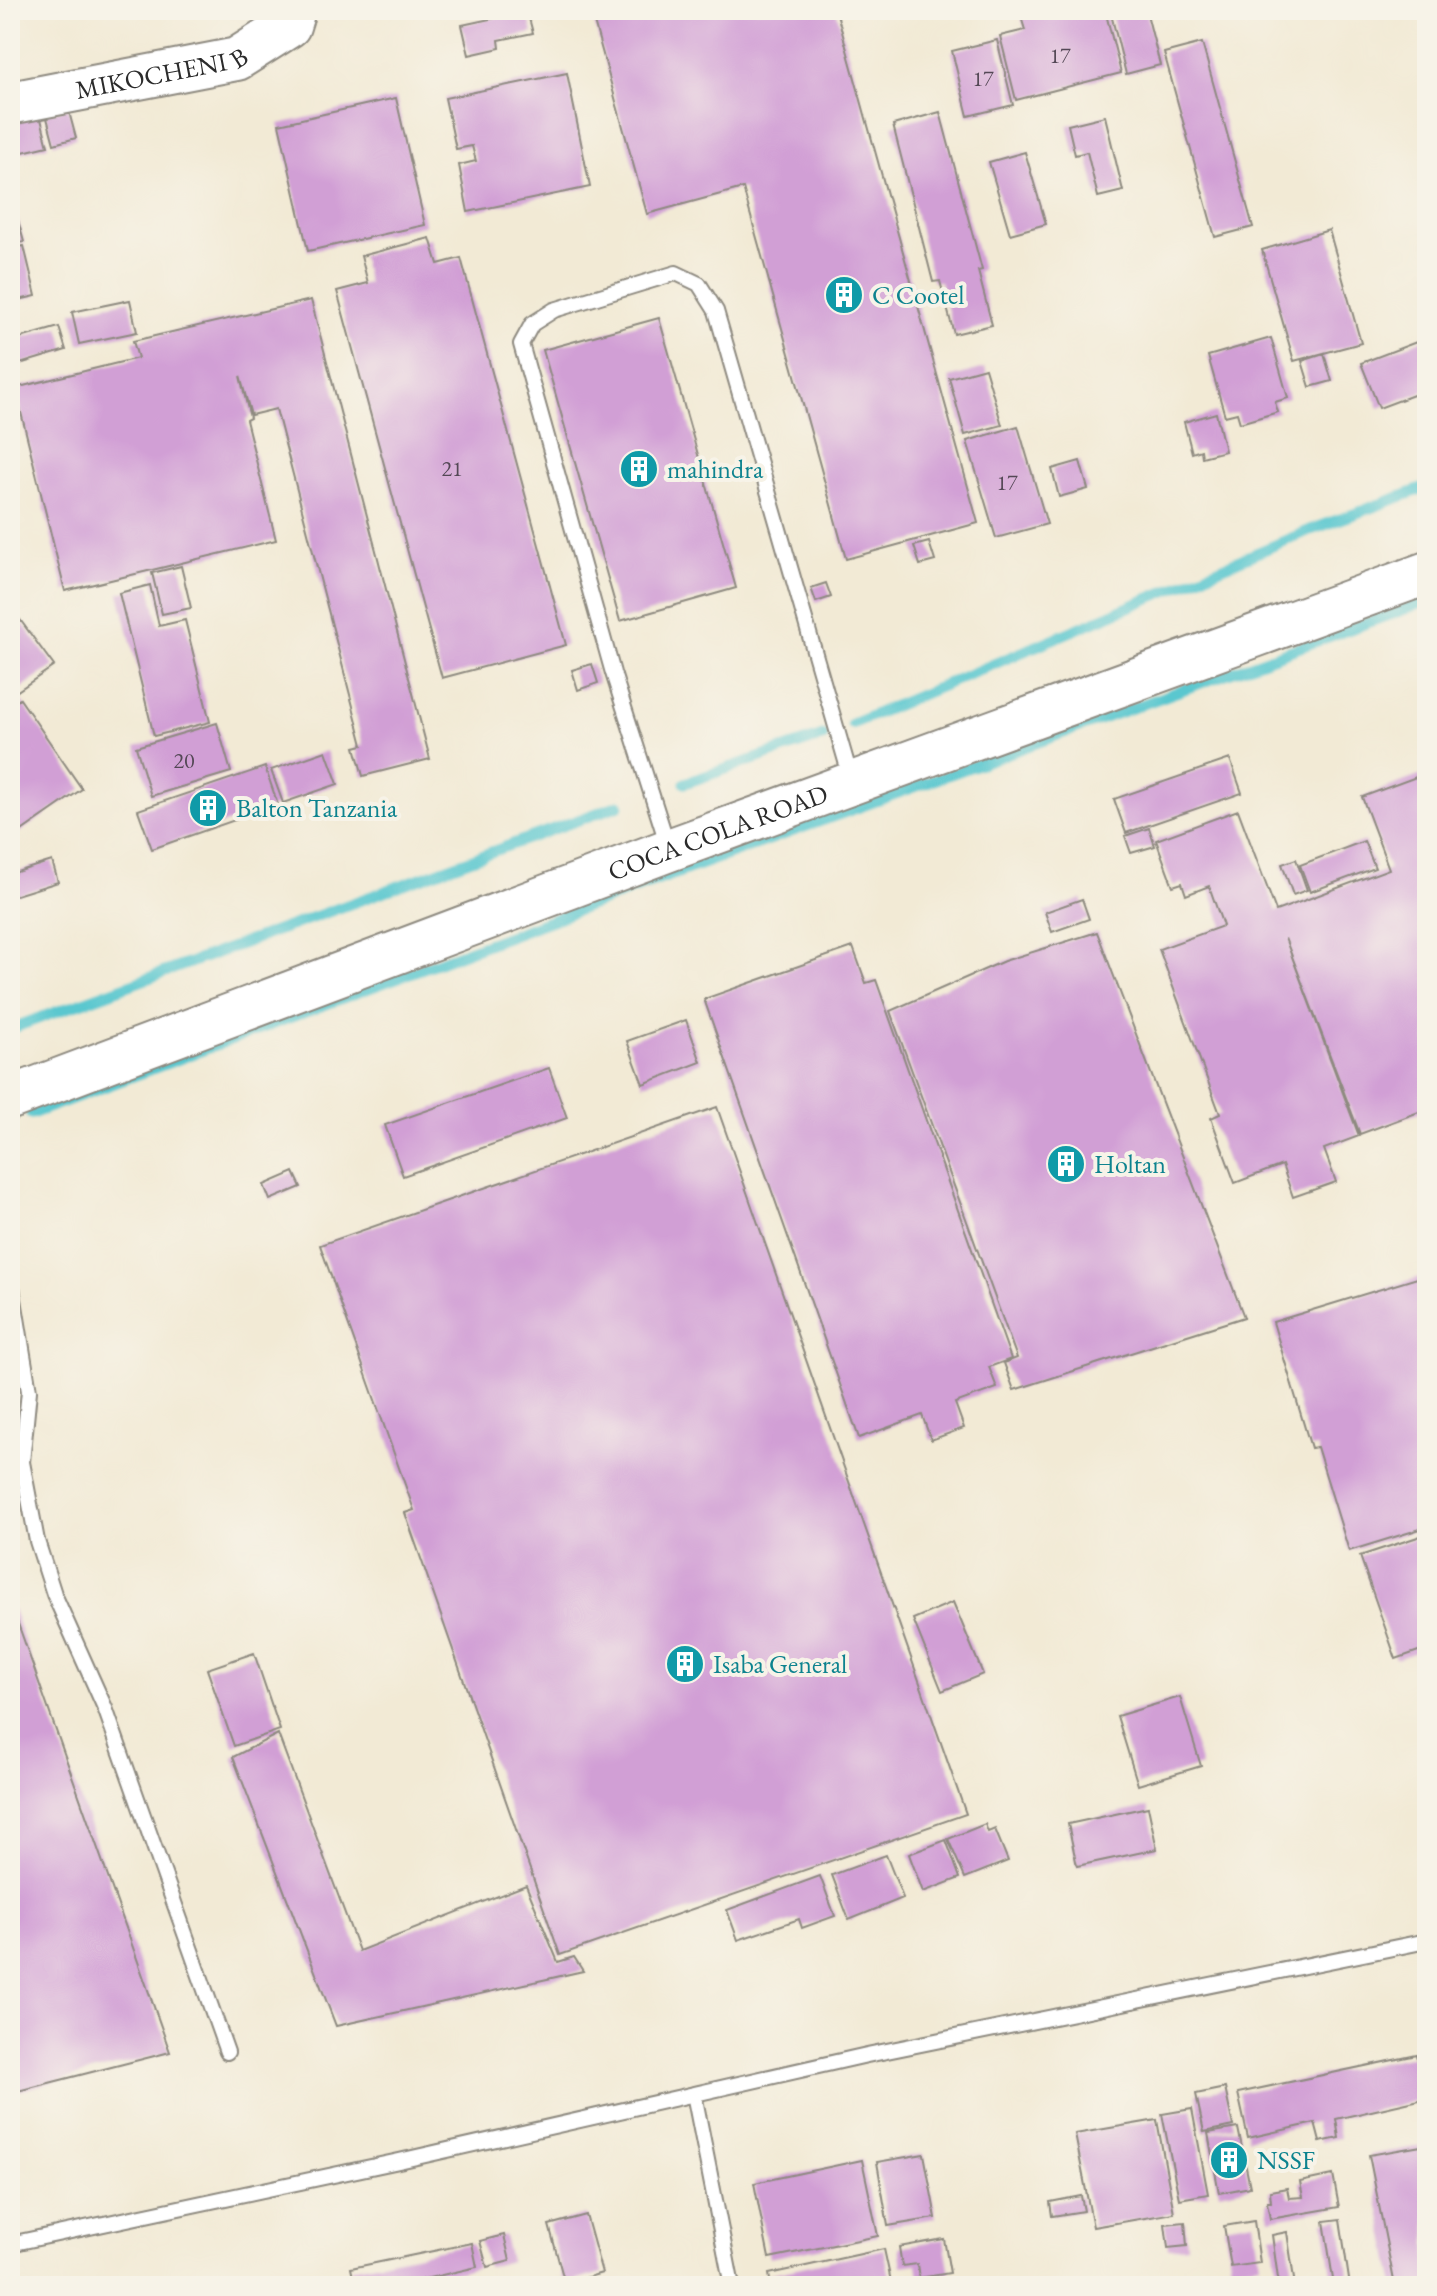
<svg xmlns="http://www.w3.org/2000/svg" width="1437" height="2296" font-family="'EB Garamond',serif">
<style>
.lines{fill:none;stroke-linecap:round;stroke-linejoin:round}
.stream{stroke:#5ac7cf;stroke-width:11}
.building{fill:#d19fd5}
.lane-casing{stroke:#8e8a80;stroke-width:18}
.secondary-casing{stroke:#8e8a80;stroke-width:46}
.lane{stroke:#fff;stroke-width:14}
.secondary{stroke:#fff;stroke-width:42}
.labels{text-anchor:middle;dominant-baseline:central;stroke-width:8;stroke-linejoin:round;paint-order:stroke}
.number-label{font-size:22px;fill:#544856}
.street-label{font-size:26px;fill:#2b2b2b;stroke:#f7f3e8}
.culture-label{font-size:26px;fill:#0d838f;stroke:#f7f3e8;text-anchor:start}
</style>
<rect width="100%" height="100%" fill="#f7f3e8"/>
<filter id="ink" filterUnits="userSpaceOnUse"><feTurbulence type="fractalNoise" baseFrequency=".0125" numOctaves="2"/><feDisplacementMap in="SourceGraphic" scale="16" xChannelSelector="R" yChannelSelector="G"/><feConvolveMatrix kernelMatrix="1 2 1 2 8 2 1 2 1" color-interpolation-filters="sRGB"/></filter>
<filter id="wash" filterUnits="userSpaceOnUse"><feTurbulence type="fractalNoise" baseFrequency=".006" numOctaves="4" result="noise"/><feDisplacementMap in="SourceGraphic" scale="32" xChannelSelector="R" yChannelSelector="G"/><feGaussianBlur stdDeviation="1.8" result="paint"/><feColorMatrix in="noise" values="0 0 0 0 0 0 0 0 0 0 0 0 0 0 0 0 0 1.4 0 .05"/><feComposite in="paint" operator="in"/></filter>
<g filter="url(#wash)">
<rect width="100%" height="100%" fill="#f2ead5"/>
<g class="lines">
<g class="stream">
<path d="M852,724L1308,531L1427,487"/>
<path d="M685,783L823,736"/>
<path d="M10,1029L619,805"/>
<path d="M31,1114C495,939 960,768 1427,601"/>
</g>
</g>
<g id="blocks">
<g class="building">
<path d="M637,10H836L978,523L846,559L743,188L647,214L594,22Z"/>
<path d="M1019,10H1105L1121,73L1016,100L1000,36L1025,30Z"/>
<path d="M1110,10H1146L1160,65L1126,74Z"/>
<path d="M527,11L533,33L499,40L500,48L469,55L462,25Z"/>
<path d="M997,40L1013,105L968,116L952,51Z"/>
<path d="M1202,43L1253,227L1215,237L1164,53Z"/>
<path d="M567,73L590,187L468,212L459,165L476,161L472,146L456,149L445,98Z"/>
<path d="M396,98L425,225L308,251L279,124Z"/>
<path d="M68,108L76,138L54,144L46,114Z"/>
<path d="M940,112L982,270L978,271L992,325L954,334L940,281L933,282L893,125Z"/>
<path d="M40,115L48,146L10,155V123Z"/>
<path d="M1105,116L1123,191L1098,197L1087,152L1075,155L1068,125Z"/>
<path d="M1025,152L1046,224L1010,234L989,162Z"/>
<path d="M10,191L24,242L10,245Z"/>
<path d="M1329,230L1361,343L1294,361L1262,250Z"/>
<path d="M430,238L438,264L461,258L566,645L442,678L337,291L368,283L361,256Z"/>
<path d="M24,246L36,296L10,302V249Z"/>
<path d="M130,300L137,332L79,344L72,312Z"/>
<path d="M311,300L430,759L363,776L355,747L363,745L276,409L251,415L240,376L250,418L246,420L276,540L65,591L15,388L138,358L133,341Z"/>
<path d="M659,318L736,588L620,621L543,350Z"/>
<path d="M59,327L66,350L10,367V341Z"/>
<path d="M1271,338L1288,398L1275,402L1278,412L1240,423L1237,413L1225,416L1208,356Z"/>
<path d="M1427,338V390L1379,408L1361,363Z"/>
<path d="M1324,354L1332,381L1310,387L1302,361Z"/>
<path d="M985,368L1002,425L965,435L949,378Z"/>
<path d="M1216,413L1225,451L1202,457L1201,450L1192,453L1184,422Z"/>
<path d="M1018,426L1047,524L996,538L967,441Z"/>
<path d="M1080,461L1088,489L1059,497L1052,469Z"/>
<path d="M929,542L935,561L920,565L914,546Z"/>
<path d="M181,566L191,608L162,614L152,573Z"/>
<path d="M826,583L831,597L816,602L811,588Z"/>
<path d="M150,585L159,626L185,620L210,722L154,736L119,593Z"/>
<path d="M10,606L54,666L10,696Z"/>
<path d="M592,664L598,683L578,690L572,670Z"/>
<path d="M20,699L82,789L10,839V706Z"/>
<path d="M217,723L231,772L151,796L136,747Z"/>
<path d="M326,751L338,784L283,803L271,770Z"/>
<path d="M1230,759L1242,793L1126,833L1114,799Z"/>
<path d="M265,767L278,805L152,849L138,810Z"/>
<path d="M1427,773V1109L1360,1134L1285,938L1359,1136L1324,1149L1336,1182L1293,1197L1282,1165L1235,1183L1211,1118L1220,1114L1159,949L1223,926L1209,886L1186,895L1182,883L1173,886L1156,840L1238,810L1276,911L1389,869L1362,797Z"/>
<path d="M1149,828L1155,846L1131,853L1125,836Z"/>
<path d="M1364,841L1375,868L1310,892L1300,865Z"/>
<path d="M1296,859L1307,890L1293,895L1282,864Z"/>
<path d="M52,861L58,882L10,897V874Z"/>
<path d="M1082,899L1089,919L1052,932L1045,912Z"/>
<path d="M1097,932L1244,1317L1014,1390L1004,1363L1017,1358L890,1011L1004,961Z"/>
<path d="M853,947L866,983L876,980L1011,1359L989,1367L997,1388L955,1403L964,1428L931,1440L922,1415L859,1438L704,999Z"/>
<path d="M686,1020L701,1062L643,1084L627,1041Z"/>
<path d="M549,1068L567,1118L403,1176L385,1125Z"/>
<path d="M717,1107L966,1814L560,1955L405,1513L414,1510L320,1245Z"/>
<path d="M294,1172L301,1187L270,1200L264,1185Z"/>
<path d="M1427,1275V1527L1349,1551L1317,1447L1311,1448L1273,1322Z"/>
<path d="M1427,1534V1648L1396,1659L1360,1556Z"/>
<path d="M10,1601L170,2052L10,2093Z"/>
<path d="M953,1602L983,1674L942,1691L913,1619Z"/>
<path d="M254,1653L280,1730L234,1746L207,1669Z"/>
<path d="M1180,1697L1201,1766L1138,1785L1117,1716Z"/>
<path d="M278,1734L359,1951L526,1885L558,1962L574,1957L583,1971L336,2026L233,1757Z"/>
<path d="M1148,1807L1157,1849L1077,1866L1068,1824Z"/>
<path d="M985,1824L988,1832L995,1829L1008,1861L965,1878L948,1839Z"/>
<path d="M946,1840L960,1878L923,1892L909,1854Z"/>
<path d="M886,1855L903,1898L849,1920L832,1875Z"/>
<path d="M820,1876L835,1916L802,1928L799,1919L738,1940L727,1910Z"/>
<path d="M1417,2055L1424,2099L1336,2119L1339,2138L1320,2142L1315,2123L1248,2138L1238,2093Z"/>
<path d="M1225,2088L1233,2126L1204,2132L1196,2094Z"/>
<path d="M1192,2109L1208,2194L1179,2199L1162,2114Z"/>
<path d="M1157,2120L1174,2213L1093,2227L1075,2134Z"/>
<path d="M1238,2128L1250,2187L1219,2193L1208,2133Z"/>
<path d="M1427,2145V2286H1395L1369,2155Z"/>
<path d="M924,2154L936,2218L888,2226L877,2162Z"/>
<path d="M862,2160L878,2236L769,2258L754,2183Z"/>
<path d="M1333,2175L1339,2207L1270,2219L1267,2202H1271L1270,2191L1287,2188L1289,2198L1303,2197L1300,2182Z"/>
<path d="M1081,2196L1084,2211L1052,2216L1050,2202Z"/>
<path d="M586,2215L602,2273L565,2284L549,2225Z"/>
<path d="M1340,2219L1350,2286H1334L1324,2221Z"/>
<path d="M1254,2221L1260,2263L1231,2267L1224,2226Z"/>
<path d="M1185,2222L1187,2246L1168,2248L1165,2224Z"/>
<path d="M1287,2232L1295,2286H1279L1272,2235Z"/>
<path d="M504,2235L510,2261L487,2267L480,2241Z"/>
<path d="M944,2239L950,2273L919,2278L917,2264L902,2266L899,2247Z"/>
<path d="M472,2243L477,2267L394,2286H355L351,2268Z"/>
<path d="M884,2249L892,2286H771L769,2274Z"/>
</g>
</g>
</g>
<g filter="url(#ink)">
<use href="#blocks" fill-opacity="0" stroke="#8e8a80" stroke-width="2"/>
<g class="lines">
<defs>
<g id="lane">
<path d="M668,846L613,673L521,344L532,324L554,310L676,273L699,284L716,311L852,782"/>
<path d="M10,1275L29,1391L22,1462L37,1541L54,1594L105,1708L227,2052"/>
<path d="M694,2094L732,2286"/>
<path d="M10,2244L399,2161L867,2055L1427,1941"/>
</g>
<g id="secondary">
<path id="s1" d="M10,103L237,59L289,26L294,10"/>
<path id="s2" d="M10,1098L669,850L1427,573"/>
</g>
</defs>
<use href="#lane" class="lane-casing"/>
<use href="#secondary" class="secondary-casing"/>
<use href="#lane" class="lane"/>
<use href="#secondary" class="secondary"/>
</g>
</g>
<defs>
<symbol id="building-disc" viewBox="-11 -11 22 22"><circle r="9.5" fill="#0f9aa8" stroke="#f7f3e8"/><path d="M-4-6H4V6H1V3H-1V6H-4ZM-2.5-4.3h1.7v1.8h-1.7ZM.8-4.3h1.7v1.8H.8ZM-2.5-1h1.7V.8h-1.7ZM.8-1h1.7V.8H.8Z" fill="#fff"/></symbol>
</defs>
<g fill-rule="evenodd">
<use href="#building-disc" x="822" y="273" width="44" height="44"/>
<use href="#building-disc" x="617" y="447" width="44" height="44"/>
<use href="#building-disc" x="186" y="786" width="44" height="44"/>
<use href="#building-disc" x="1044" y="1142" width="44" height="44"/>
<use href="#building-disc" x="663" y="1642" width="44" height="44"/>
<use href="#building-disc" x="1207" y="2138" width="44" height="44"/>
</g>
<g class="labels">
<g class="number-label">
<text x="1060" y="55">17</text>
<text x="983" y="78">17</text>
<text x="452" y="468">21</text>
<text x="1007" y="482">17</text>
<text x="184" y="760">20</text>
</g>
<g class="street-label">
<text stroke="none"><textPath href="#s1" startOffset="154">MIKOCHENI B</textPath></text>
<text stroke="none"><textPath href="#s2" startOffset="756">COCA COLA ROAD</textPath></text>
</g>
<g class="culture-label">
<text x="872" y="295">C Cootel</text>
<text x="667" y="469">mahindra</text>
<text x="236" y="808">Balton Tanzania</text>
<text x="1094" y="1164">Holtan</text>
<text x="713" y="1664">Isaba General</text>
<text x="1257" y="2160">NSSF</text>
</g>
</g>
<rect width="1437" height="2296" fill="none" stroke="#f7f3e8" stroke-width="40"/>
</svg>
